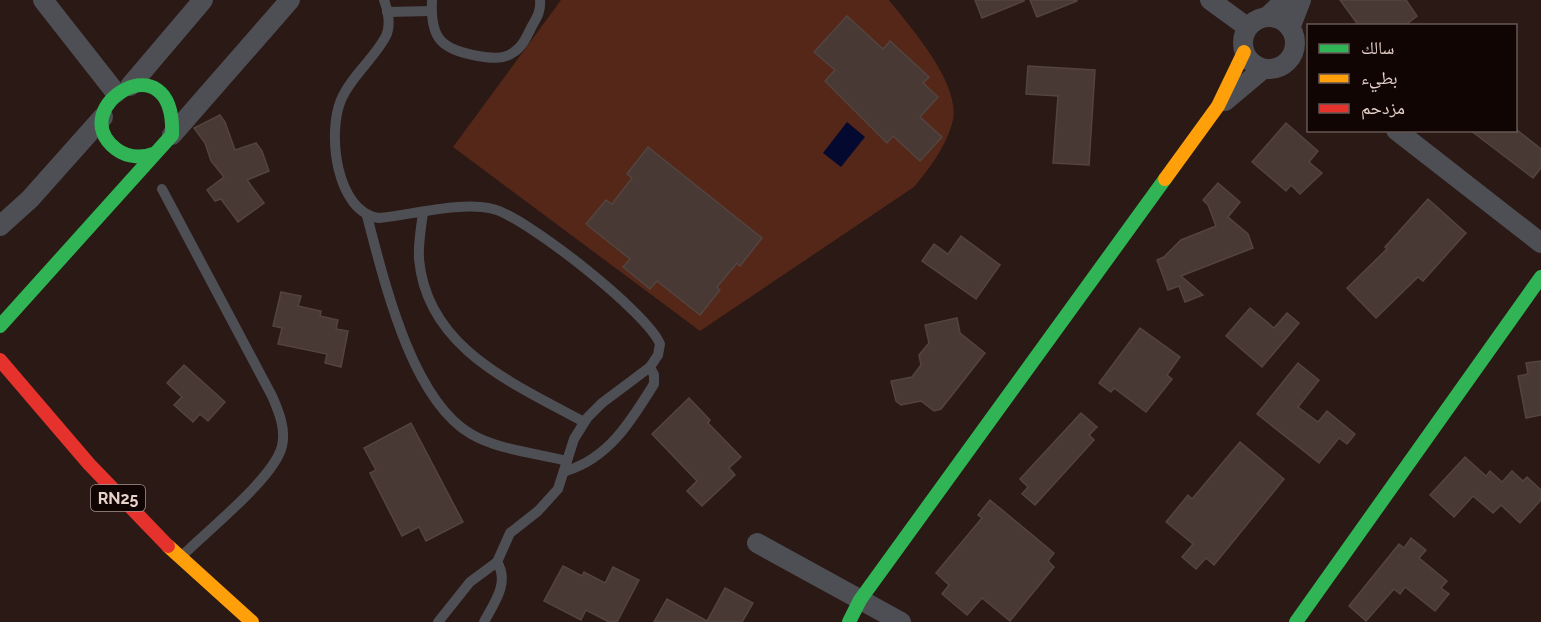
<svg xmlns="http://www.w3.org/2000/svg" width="1541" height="622" font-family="Raleway,'Noto Naskh Arabic',sans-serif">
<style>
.green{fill:#542718}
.water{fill:#04092f}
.building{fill:#483935;stroke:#534440;stroke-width:1.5}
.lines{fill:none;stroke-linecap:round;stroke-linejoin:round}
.lane{stroke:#4e4f55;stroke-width:10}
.street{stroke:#4e4f55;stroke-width:20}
.fast{stroke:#30b455;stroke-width:14}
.slow{stroke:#ff9f0a;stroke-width:14}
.jam{stroke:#e5322d;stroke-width:14}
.labels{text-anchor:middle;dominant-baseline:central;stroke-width:6;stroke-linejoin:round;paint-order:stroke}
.shield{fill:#110503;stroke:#a6948f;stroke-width:1.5}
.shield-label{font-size:16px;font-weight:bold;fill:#e6d1cb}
</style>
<rect width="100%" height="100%" fill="#2a1914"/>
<path class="green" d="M561,0H889C911,28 964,87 952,124C945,148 929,169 914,187L700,331L453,147Z"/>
<path class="water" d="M847,122L865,137L841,167L823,153Z"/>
<g class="building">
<path d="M975,0H1024V1L982,18Z"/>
<path d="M1030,0H1077V1L1037,17Z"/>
<path d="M1340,0H1406L1417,16L1404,26H1359Z"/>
<path d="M847,16L883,49L890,41L929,77L923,83L938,97L920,117L942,137L920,161L893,136L887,143L825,81L835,70L814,52Z"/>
<path d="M1028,66L1095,70L1089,165L1053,163L1058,96L1026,94Z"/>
<path d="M220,115L225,122L235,150L256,143L262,151L269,171L247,180L264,203L238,222L221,199L215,201L207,190L224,177L211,161L205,143L194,128Z"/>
<path d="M1286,123L1318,151L1309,162L1322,173L1300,194L1291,185L1286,191L1252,162Z"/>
<path d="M1470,130H1517L1541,149V168L1533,178Z"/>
<path d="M648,147L762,238L740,266L737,263L717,287L720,290L700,315L657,281L650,289L623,267L630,259L586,224L606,200L612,204L632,178L627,174Z"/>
<path d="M1218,183L1240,202L1228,217L1248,234L1253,248L1181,276L1203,295L1185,302L1179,286L1168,290L1157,260L1164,257L1181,240L1216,226L1208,205L1203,200Z"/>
<path d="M1428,199L1466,233L1423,281L1418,277L1376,318L1347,288L1387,249L1385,247Z"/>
<path d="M961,236L1000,265L976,299L922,261L934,244L948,254Z"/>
<path d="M281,292L301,296L298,306L321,311L320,316L338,320L336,329L348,331L341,367L325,363L327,354L278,344L282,328L273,326Z"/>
<path d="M1250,308L1274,328L1287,313L1299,323L1262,367L1226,336Z"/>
<path d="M957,318L960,333L985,353L941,409L934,411L921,401L901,405L896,401L891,381L912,377L921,365L919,355L929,343L925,325Z"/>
<path d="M1140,328L1180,357L1167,375L1172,379L1146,412L1114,388L1111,392L1099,383Z"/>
<path d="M1541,361V415L1526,418L1518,376L1528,374L1526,363Z"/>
<path d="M1298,363L1319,380L1298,407L1318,422L1327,411L1355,434L1347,444L1339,438L1319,463L1257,414Z"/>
<path d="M184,365L225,402L208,421L200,414L193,422L174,405L182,397L167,383Z"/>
<path d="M689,398L710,420L708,423L741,457L729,468L735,475L702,506L687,491L697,481L652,434Z"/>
<path d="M1081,413L1097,427L1089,435L1094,440L1035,505L1022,494L1028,487L1020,479Z"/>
<path d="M411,423L463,522L426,541L419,527L402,536L370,473L376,470L364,448Z"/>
<path d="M1240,442L1284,479L1214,565L1206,558L1196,569L1182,557L1193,544L1166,522L1188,495L1192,499Z"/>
<path d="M1465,457L1486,476L1490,471L1502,482L1512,471L1523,481L1527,477L1541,490V500L1520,523L1501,505L1493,513L1473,496L1454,517L1430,495Z"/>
<path d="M990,500L1054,553L1048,561L1054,567L1010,621L982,598L967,615L942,594L949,585L936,573L982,518L978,515Z"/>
<path d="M1411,538L1426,550L1419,558L1447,581L1441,588L1449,594L1435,611L1405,587L1400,594L1394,589L1366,621L1349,606L1399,544L1404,548Z"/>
<path d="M563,566L582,576L584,572L605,583L613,567L639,580L617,622H609L586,610L581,620L544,601Z"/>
<path d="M725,588L753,603L742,622H654L667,599L707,621Z"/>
</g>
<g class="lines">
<g class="lane">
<path d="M384,0C388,10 391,25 386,36C374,59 351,76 341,100C327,133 336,212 379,218C412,215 461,201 493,209C526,217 648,313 660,344L658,355L650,367L602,403L587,418L574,439L558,489L538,511L510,533L497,562L470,582L438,622"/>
<path d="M432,0C430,39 441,49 478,56C490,58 503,60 514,52C523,46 527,36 532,26C537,17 541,11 540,0"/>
<path d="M387,12L431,11"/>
<path d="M162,189L272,396C279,412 286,429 282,446C275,477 208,530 183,555"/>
<path d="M423,213C421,228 418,244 419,259C427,349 515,384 584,422"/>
<path d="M367,216C384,280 411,399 471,434C498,450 537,453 567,461"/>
<path d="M566,471C609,458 631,421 654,384V375L650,367"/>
<path d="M484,622C494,603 510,583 497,562"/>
</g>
<g class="street">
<path d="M43,0L116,93"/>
<path d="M1210,0L1247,27"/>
<path d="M1267,17L1285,0"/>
<circle cx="1269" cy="43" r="26"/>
<path d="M1290,28L1301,0"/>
<path d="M130,86L203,0"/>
<path d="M1225,101L1263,69"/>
<path d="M1396,130L1541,243"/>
<path d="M172,135L290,0"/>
<path d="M0,226L30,199L103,117"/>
<path d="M757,543L901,622"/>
</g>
<g class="fast">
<path d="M0,326L172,135C176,37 62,107 116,149C128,158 143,158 156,153"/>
<path d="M849,622L860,600L1165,179"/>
<path d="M1296,622L1541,277"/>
</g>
<g class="slow">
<path d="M1165,179L1218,106L1244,52"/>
<path d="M168,546L252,622"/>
</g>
<path class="jam" d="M0,360L89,464L168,546"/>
</g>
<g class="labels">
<rect class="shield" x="91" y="485" width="54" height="26" rx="4.5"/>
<g class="shield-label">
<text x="118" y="498">RN25</text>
</g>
</g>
<rect x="1307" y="24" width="210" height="108" fill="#110503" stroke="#665753" stroke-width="1.5"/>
<rect x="1319" y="44" width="30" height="9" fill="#30b455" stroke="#665753" stroke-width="1.5"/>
<text x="1361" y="54" font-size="18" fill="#e6d1cb">سالك</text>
<rect x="1319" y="74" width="30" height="9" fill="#ff9f0a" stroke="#665753" stroke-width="1.5"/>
<text x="1361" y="84" font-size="18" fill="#e6d1cb">بطيء</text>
<rect x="1319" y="104" width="30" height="9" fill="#e5322d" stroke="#665753" stroke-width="1.5"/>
<text x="1361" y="114" font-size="18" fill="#e6d1cb">مزدحم</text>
</svg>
